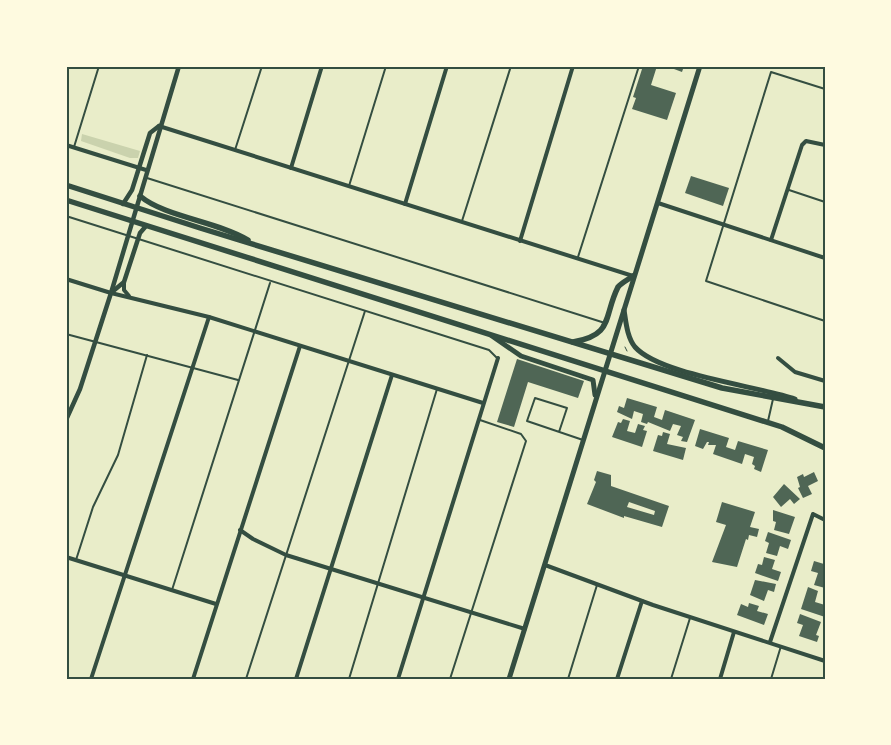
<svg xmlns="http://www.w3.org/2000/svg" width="891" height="745" font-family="Poppins,sans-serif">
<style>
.green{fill:#cad2ad}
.building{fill:#4f6655;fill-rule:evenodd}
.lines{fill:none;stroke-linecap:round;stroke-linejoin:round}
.path{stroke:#344e41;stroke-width:1}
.service{stroke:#344e41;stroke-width:2}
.minor{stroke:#344e41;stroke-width:4}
.tertiary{stroke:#344e41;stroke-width:4.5}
.secondary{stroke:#344e41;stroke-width:5}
.primary{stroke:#344e41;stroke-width:5.5}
.neatline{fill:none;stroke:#344e41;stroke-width:2}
</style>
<rect width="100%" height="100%" fill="#e9edc9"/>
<path class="green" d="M82,134L140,151L138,158H130L81,141Z"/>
<g class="building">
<path d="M643,66H657L651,85L676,93L667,120L632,109L636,98L633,97Z"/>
<path d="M666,66H684L682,72Z"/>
<path d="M691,176L729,188L723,206L685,193Z"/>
<path d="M517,359L584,381L578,398L528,382L514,427L497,422Z"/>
<path d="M627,398L657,407L654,417L662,420L665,410L695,420L687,442L681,441L683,437L677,435L681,426L673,424L670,431L648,422L647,424L641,422L643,414L634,411L632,419L617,412L619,406L624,408Z"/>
<path d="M623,419L630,421L627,431L635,433L638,424L645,426L643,430L647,431L642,447L612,437L618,422L621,423Z"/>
<path d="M700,429L729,438L726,447L735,450L738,441L768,450L761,472L754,469L755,466L752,464L754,457L745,454L742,464L713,454L716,445H708L709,442H707L703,449L695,446Z"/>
<path d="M663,432L670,434L667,444L686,448L683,460L653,451L658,435L662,436Z"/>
<path d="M597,471L611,475V486L669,506L662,527L624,516V518L587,504L596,482L594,480ZM629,502L655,511L654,515L627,507Z"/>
<path d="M814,472L818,481L808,486L812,494L803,498L798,488L800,487L797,477L803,474L804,477Z"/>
<path d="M784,484L800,499L794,504L790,499L781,507L773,497Z"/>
<path d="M722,502L755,512L750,527L759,529L757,537L749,535L748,540L746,539L737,567L712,562L726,525L716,522Z"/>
<path d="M773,510L795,517L789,534L774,530L776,522L773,521Z"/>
<path d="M768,532L791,540L788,549L780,546L777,556L766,553L769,543L765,541Z"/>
<path d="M764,557L775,560L772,569L781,572L778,581L755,573L758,564L762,565Z"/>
<path d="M814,561L824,564L825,588L814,585L818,573L811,571Z"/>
<path d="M755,580L776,584L774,592L768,590L764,601L750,595Z"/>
<path d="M808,587L818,591L815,602L825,605V617L801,609Z"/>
<path d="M749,603L759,606L757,611L768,614L764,625L737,615L741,604L748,607Z"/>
<path d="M800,614L821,622L816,635L819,636L817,642L799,636L803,625L797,623Z"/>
</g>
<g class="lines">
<path class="path" d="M625,347L627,351"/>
<g class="service">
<path d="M825,89L771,72L706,281L825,321"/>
<path d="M74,147L99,66"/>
<path d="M235,150L262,66"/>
<path d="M147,178L605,323"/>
<path d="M349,186L386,66"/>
<path d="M789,190L825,202"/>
<path d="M66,216L489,350L497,358"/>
<path d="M462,221L511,66"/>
<path d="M578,257L639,66"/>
<path d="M66,334L238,380"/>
<path d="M768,421L773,399"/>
<path d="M559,432L567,408L535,398L527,421L583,440"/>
<path d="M76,560L93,507L118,455L147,355"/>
<path d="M172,590L270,283"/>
<path d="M246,679L365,311"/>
<path d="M349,679L437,389"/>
<path d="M450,679L526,441L521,434L480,420"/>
<path d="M568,679L597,585"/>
<path d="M671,679L690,618"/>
<path d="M771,679L781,646"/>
</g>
<g class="minor">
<path d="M159,126L633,276"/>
<path d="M66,145L146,170"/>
<path d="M291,168L322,66"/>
<path d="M658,203L825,258"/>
<path d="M405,204L447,66"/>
<path d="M771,240L802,145L806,141L825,145"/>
<path d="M520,241L573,66"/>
<path d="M66,279L111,293L209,317L483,403"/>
<path d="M124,282V290L129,296"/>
<path d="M778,358L795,372L825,381"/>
<path d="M240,530L253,539L286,555L525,629"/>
<path d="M66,557L216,604"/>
<path d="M545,565L653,605L825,661"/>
<path d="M770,642L813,514L825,520"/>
<path d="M91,679L209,317"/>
<path d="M193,679L300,346"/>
<path d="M296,679L392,375"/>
<path d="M398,679L498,358"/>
<path d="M617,679L642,601"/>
<path d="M720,679L734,632"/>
</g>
<g class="tertiary">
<path d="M123,204L132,190L150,133L159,126"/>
<path d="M112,292L124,282L140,233L146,226"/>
<path d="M66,420L80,389L111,293L179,66"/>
</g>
<g class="secondary">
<path d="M624,310C626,322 627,337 635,347C660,375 758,386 795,399"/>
<path d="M492,336L521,356L593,380L595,395"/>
<path d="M509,679L700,66"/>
</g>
<g class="primary">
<path d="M66,185L200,228L722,388L825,407"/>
<path d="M140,196C165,217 216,221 248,240"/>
<path d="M66,200L782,427L825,448"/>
<path d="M573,342C614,335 603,317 618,287C621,283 629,279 633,276"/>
</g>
</g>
<rect width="891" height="745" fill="none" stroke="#fefae0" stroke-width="135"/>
<rect x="68" y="68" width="756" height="610" class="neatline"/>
</svg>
